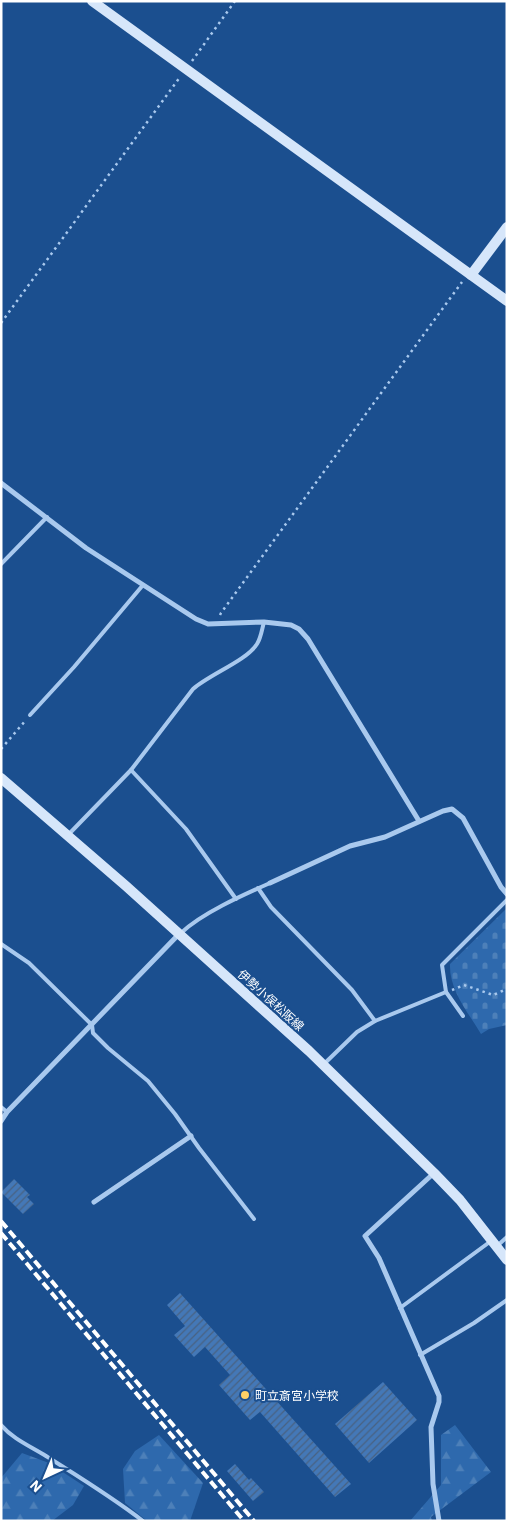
<svg xmlns="http://www.w3.org/2000/svg" width="508" height="1522" font-family="'IBM Plex Sans','Noto Sans JP',sans-serif">
<style>
.forest{fill:url(#forest-firs)}
.cemetery{fill:url(#cemetery-stones)}
.building{fill:url(#building-hatch)}
.lines{fill:none;stroke-linecap:round;stroke-linejoin:round}
.path{stroke:#a9c9ee;stroke-width:2.5;stroke-dasharray:2.5 4;stroke-linecap:butt}
.lane{stroke:#a9c9ee;stroke-width:4}
.street{stroke:#a9c9ee;stroke-width:5}
.secondary{stroke:#d6e6fa;stroke-width:10}
.rail{stroke:#fff;stroke-width:4;stroke-dasharray:9 4;stroke-linecap:butt}
.poi-dot{fill:#ffd166;stroke:#1b4f8f;stroke-width:2}
.labels{text-anchor:middle;dominant-baseline:central;stroke-width:4;stroke-linejoin:round;paint-order:stroke}
.street-label{font-size:12px;fill:#fff;stroke:#1b4f8f}
.poi-label{font-size:12px;fill:#fff;stroke:#1b4f8f;text-anchor:start}
</style>
<defs>
<pattern id="forest-firs" width="22" height="20" patternUnits="userSpaceOnUse" patternTransform="scale(1.25)"><rect width="22" height="20" fill="#2e69ad"/><path d="M5 1l3.5 6h-7zM16 11l3.5 6h-7z" fill="#4d80b9"/></pattern>
<pattern id="cemetery-stones" width="16" height="16" patternUnits="userSpaceOnUse" patternTransform="scale(1.25)"><rect width="16" height="16" fill="#2e69ad"/><path d="M2 7V4a2 2 0 0 1 4 0v3zM10 15v-3a2 2 0 0 1 4 0v3z" fill="#4d80b9"/></pattern>
<pattern id="building-hatch" width="6" height="6" patternUnits="userSpaceOnUse" patternTransform="scale(1.25)"><rect width="6" height="6" fill="#4478b7"/><path d="M-1 1l2-2M0 6l6-6M5 7l2-2" fill="none" stroke="#486282"/></pattern>
</defs>
<rect width="100%" height="100%" fill="#1b4f8f"/>
<g class="forest">
<path d="M455,1425L491,1472L431,1517L432,1521H410L441,1485V1435Z"/>
<path d="M159,1435L203,1483L190,1521H147L125,1503L123,1469L135,1451Z"/>
<path d="M22,1453L49,1463L84,1486L73,1505L52,1521H1V1478Z"/>
</g>
<path class="cemetery" d="M507,908V1025L489,1029L481,1034C468,1012 449,990 450,964Z"/>
<g class="building">
<path d="M14,1179L30,1195L27,1197L34,1204L23,1214L1,1192Z"/>
<path d="M180,1293L351,1484L335,1497L260,1412L250,1420L219,1385L230,1375L205,1347L194,1357L174,1335L185,1326L167,1305Z"/>
<path d="M383,1382L417,1420L369,1463L335,1424Z"/>
<path d="M235,1464L249,1480L251,1478L264,1492L253,1501L227,1471Z"/>
</g>
<g class="lines">
<g class="path">
<path d="M192,61L235,1"/>
<path d="M1,323L180,77"/>
<path d="M220,615L221,613L462,282"/>
<path d="M1,749L26,720"/>
<path d="M452,990L464,985L493,995L507,989"/>
</g>
<g class="lane">
<path d="M1,564L47,517"/>
<path d="M30,715L74,667L143,585"/>
<path d="M131,770L186,829L236,899"/>
<path d="M68,835L131,770L193,689C210,674 246,661 257,644C261,638 262,629 264,622"/>
<path d="M258,888L271,907L352,990L375,1021"/>
<path d="M181,933C202,913 243,895 270,883"/>
<path d="M1,944L29,963L92,1025L93,1033L108,1048L148,1081L175,1114L199,1148L254,1219"/>
<path d="M463,1016L446,992L442,965L507,900"/>
<path d="M325,1063L357,1032L375,1021L446,992"/>
<path d="M1,1107L7,1112"/>
<path d="M497,1246L507,1237"/>
<path d="M400,1308L491,1241"/>
<path d="M420,1355L474,1323L507,1300"/>
<path d="M1,1425C13,1439 30,1446 46,1456C79,1477 112,1497 143,1521"/>
</g>
<g class="street">
<path d="M1,483L86,548L196,619L208,624L264,622L291,625L299,629L308,639L419,821"/>
<path d="M270,883L350,846L385,837L443,811L452,809L463,818L501,887L507,894"/>
<path d="M1,1121L7,1112L179,934"/>
<path d="M434,1173L365,1236L379,1258L439,1396V1402L431,1427L433,1484L439,1521"/>
<path d="M94,1202L191,1136"/>
</g>
<g class="secondary">
<path d="M92,1L507,301"/>
<path d="M471,275L507,227"/>
<path d="M1,778L126,886L309,1051L434,1173L460,1200L507,1260"/>
</g>
<g class="rail">
<path d="M1,1221L254,1521"/>
<path d="M1,1233L244,1521"/>
</g>
</g>
<circle class="poi-dot" cx="245" cy="1395" r="5"/>
<g class="labels">
<g class="street-label">
<text transform="translate(271 1000) rotate(42)">伊勢小俣松阪線</text>
</g>
<g class="poi-label">
<text x="255" y="1395">町立斎宮小学校</text>
</g>
</g>
<rect width="508" height="1522" fill="none" stroke="#ffffff" stroke-width="5"/>
<g transform="translate(45 1477) rotate(224)" stroke="#1b4f8f" stroke-width="4" paint-order="stroke">
<path d="M0-4L9 19L0 12L-9 19Z" fill="#ffffff"/>
<text y="-8" font-size="14" font-weight="bold" text-anchor="middle" fill="#ffffff">N</text>
</g>
</svg>
